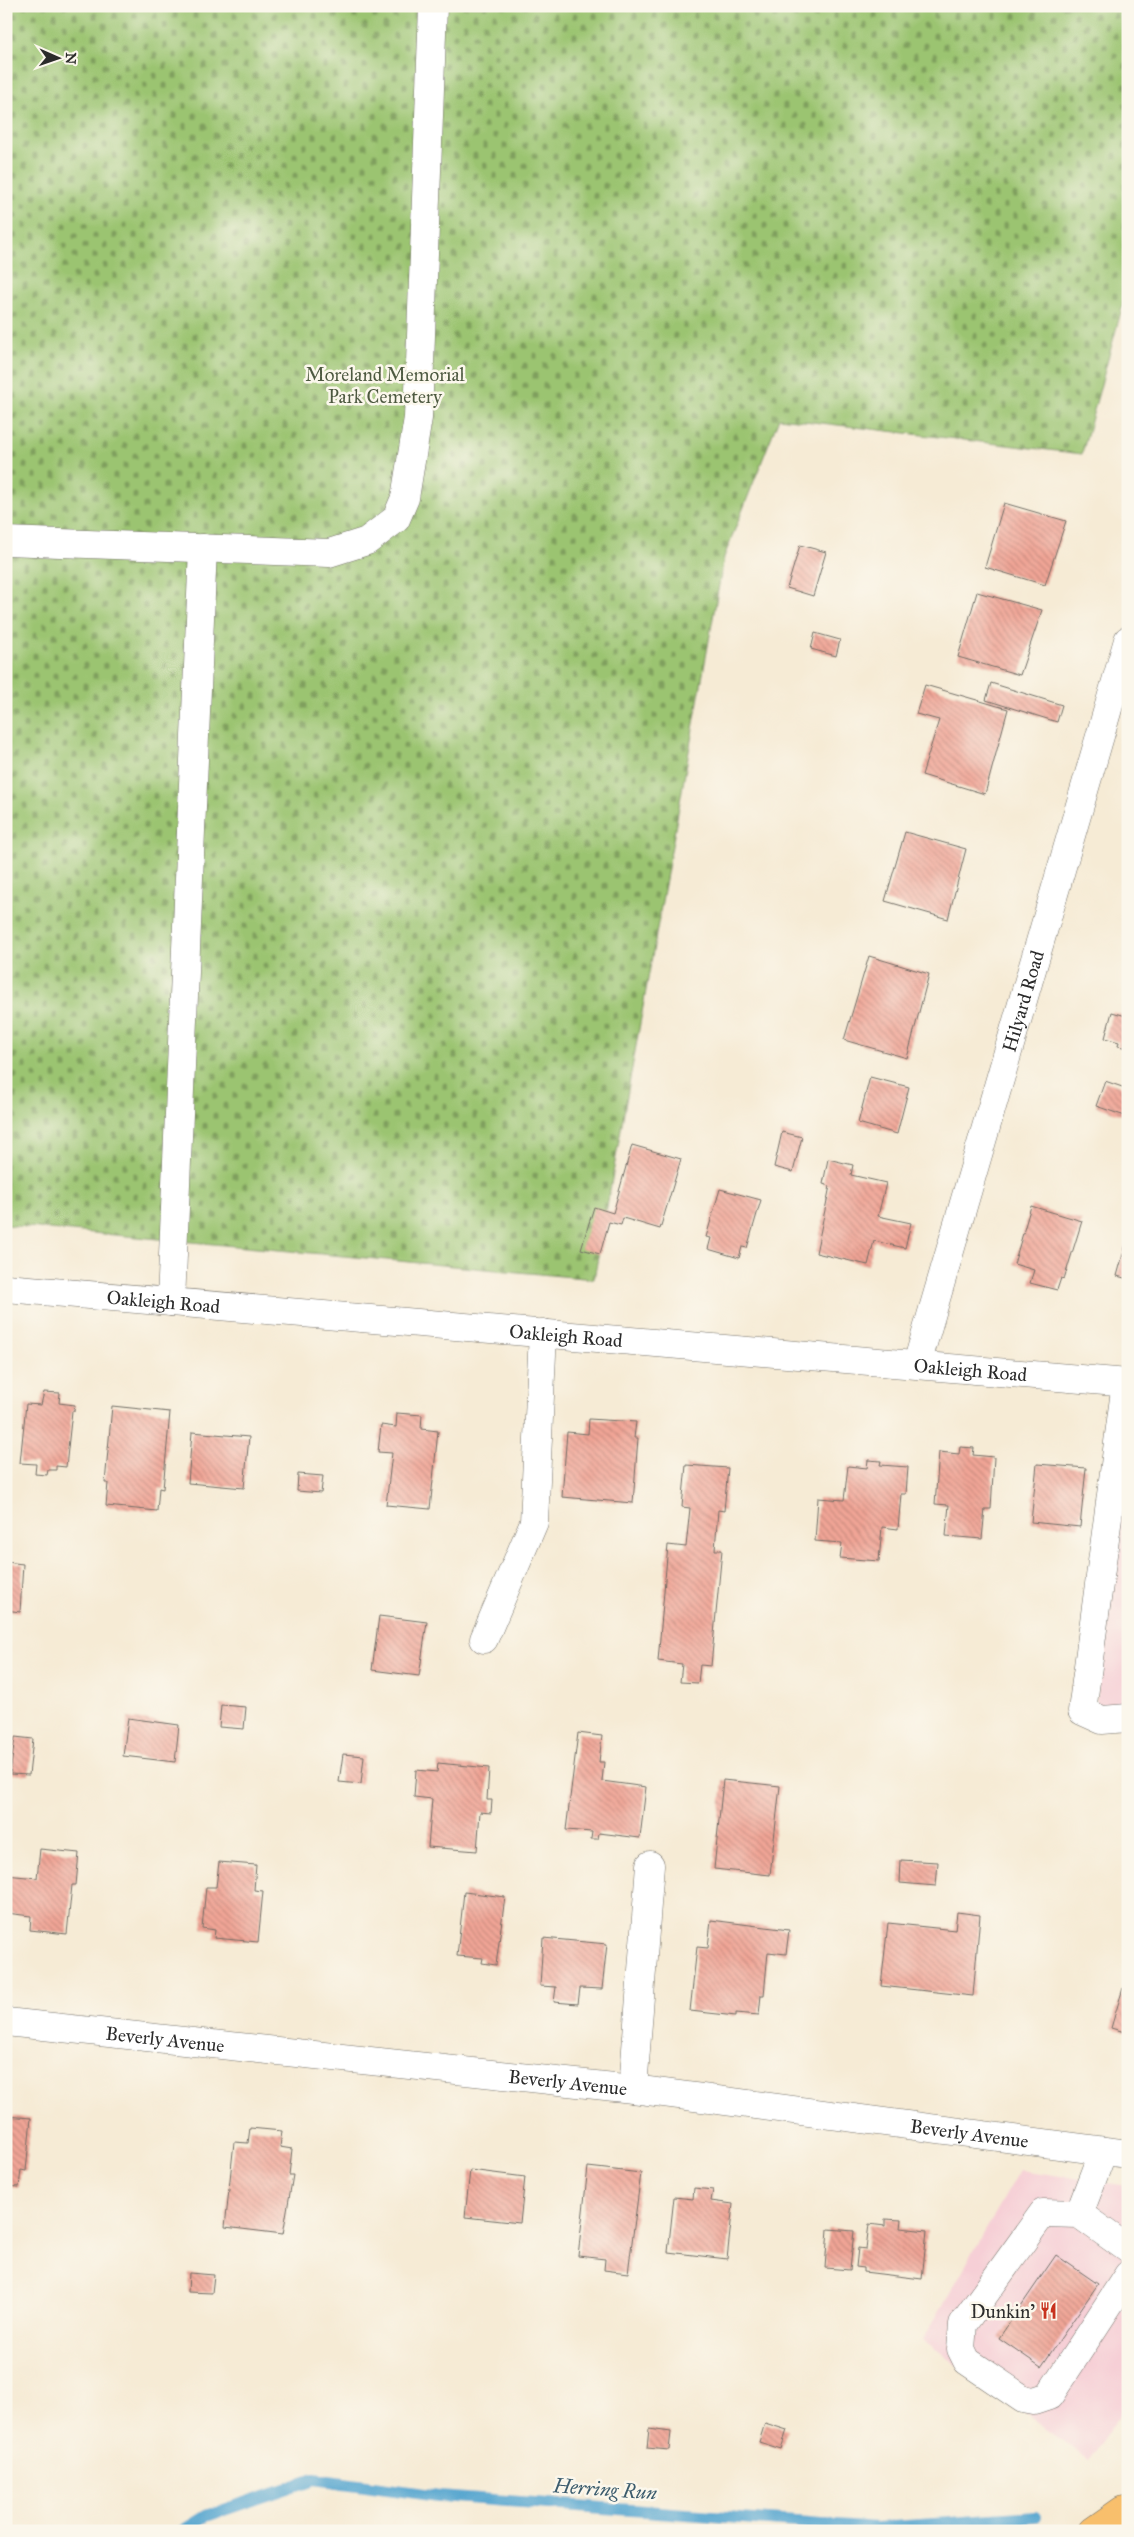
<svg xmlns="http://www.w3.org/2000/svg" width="1134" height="2537" font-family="'IM FELL Great Primer',serif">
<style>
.built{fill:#f6cfd6}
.cemetery{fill:url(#cemetery-stones);stroke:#63784e}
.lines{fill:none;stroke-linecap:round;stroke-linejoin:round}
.stream{stroke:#55a5cf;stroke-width:12}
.building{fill:url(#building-back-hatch)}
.minor-casing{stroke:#726e66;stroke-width:29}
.major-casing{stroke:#726e66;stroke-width:29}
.minor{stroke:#fff;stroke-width:28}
.major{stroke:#f8bf6c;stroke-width:28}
.labels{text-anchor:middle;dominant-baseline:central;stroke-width:5;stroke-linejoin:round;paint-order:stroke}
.park-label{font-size:19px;fill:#4d5940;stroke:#fbf7ec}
.street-label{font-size:19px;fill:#2b2b2b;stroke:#fbf7ec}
.poi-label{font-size:19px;fill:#2b2b2b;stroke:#fbf7ec;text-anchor:end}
.water-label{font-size:20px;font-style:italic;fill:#3c5c6d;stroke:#fbf7ec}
</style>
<defs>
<pattern id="cemetery-stones" width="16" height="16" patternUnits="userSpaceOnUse" patternTransform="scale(1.25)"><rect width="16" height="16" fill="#9bc471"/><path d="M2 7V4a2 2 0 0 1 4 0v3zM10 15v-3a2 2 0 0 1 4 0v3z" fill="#7f9f5d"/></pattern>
<pattern id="building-back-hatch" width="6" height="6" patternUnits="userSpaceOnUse" patternTransform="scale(1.25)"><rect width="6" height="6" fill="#f1a596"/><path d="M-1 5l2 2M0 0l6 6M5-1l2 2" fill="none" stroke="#c3877b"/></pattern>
</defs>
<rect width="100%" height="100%" fill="#fbf7ec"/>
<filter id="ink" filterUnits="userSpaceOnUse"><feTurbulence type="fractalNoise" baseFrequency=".02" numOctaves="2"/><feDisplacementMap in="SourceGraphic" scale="10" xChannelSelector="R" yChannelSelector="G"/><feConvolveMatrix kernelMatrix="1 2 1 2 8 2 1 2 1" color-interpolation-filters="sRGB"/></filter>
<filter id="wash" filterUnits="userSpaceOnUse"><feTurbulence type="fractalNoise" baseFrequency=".0096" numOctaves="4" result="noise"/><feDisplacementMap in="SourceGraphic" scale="20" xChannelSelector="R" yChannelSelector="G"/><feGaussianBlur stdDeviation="1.12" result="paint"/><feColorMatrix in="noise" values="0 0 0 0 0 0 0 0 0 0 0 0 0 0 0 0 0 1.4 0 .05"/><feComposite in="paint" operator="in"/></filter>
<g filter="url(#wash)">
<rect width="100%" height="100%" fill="#f6ebd5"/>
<g class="built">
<path d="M1128,1416V1724L1095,1713Z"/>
<path d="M1020,2170L1128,2186V2403L1089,2460L923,2340Z"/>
</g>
<path class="cemetery" d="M6,6H1128V286L1082,454L779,418L724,557L594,1279L6,1225Z"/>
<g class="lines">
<path class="stream" d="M182,2531L206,2516L314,2479L439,2496L877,2528L1036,2517"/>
</g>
<g id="blocks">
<g class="building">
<path d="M1004,503L1066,521L1045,585L985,567Z"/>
<path d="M800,545L826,552L813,596L787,588Z"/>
<path d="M977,592L1042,610L1020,675L958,657Z"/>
<path d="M815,633L840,640L836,656L811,649Z"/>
<path d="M991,683L1062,705L1057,722L986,700Z"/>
<path d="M925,685L1008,709L985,794L922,775L939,720L916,714Z"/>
<path d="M905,832L966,849L948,919L885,901Z"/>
<path d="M869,956L929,974L907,1058L844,1040Z"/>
<path d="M1128,1011V1048L1118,1046L1119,1042L1105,1038L1112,1012L1126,1016Z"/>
<path d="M870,1077L909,1087L897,1134L858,1123Z"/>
<path d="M1105,1081L1128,1089V1117L1096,1106Z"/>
<path d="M782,1132L802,1137L793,1172L774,1167Z"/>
<path d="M632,1145L681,1159L660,1229L623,1218L621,1225L609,1222L600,1254L581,1249L594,1207L613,1213Z"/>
<path d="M828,1159L853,1165L851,1175L886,1183L878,1216L911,1223L905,1248L874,1241L868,1265L816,1253L830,1186L823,1184Z"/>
<path d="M720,1189L761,1200L747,1248L742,1247L739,1258L708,1249L711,1238L706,1237Z"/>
<path d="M1031,1206L1082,1221L1064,1279L1061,1278L1057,1290L1030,1283L1034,1270L1014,1264Z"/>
<path d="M1127,1240H1128V1279L1117,1276Z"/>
<path d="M44,1392L60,1393L59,1403L75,1405L74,1411H72L66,1467L56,1466V1470H48L47,1475L35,1474L36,1464L20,1463L26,1404L41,1405Z"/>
<path d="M112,1406L170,1412L163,1489L159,1488L157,1511L106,1506L108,1483H105Z"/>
<path d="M397,1413L422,1415L421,1429L438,1431L430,1509L386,1505L392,1453L378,1452L381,1425L396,1427Z"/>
<path d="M589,1419L636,1422L634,1438H638L633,1503L562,1497L567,1432L588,1434Z"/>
<path d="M192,1432L249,1437L244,1488L188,1483Z"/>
<path d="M960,1447L974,1448L973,1455L994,1457L991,1509H985L982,1539L946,1536L949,1505L935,1504L939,1452L959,1454Z"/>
<path d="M868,1460L881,1461L880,1465L908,1467L906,1494H901L898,1529L882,1527L879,1561L840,1558L842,1543L815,1541L818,1498L844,1500L848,1466L867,1468Z"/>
<path d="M1037,1464L1086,1468L1080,1527L1031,1522Z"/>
<path d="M686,1465L728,1468L724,1511L718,1510L715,1550H722L711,1666L700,1665L698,1683L680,1682L682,1664L658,1661L668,1545L686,1547L690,1508L682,1507Z"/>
<path d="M298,1474L323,1476L321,1493L297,1491Z"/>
<path d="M6,1562L23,1564L20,1612L6,1610Z"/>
<path d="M379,1616L427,1622L419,1676L372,1670Z"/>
<path d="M221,1705L246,1707L244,1729L219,1727Z"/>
<path d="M128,1718L179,1725L175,1762L123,1756Z"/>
<path d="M578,1733L602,1736L599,1762H604L602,1781L646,1787L640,1838L599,1833L598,1839H591L592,1832L566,1830Z"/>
<path d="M15,1737L33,1739L29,1775L10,1774Z"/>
<path d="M343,1754L364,1756L361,1784L339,1782Z"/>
<path d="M438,1763L489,1768L487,1800H492L491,1813L480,1812L477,1851L428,1847L432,1799L414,1797L416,1770L437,1772Z"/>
<path d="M723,1780L780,1786L770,1875L714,1869Z"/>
<path d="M40,1849L79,1853L76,1885H72L67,1934L30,1930L31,1916L6,1913V1875L37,1878Z"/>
<path d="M901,1860L938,1862L936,1886L900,1883Z"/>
<path d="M219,1862L256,1865L254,1890L263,1891L258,1942L214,1938L215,1930L202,1928L206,1887H216Z"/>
<path d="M464,1892L505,1897L496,1965L482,1963L483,1958L457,1956Z"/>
<path d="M957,1912L980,1915L973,1996L881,1986L888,1923L955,1930Z"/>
<path d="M711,1920L789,1930L786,1954L768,1952L764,1995H761L759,2015L736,2013V2016L690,2011L697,1947L708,1948Z"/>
<path d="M543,1938L607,1944L602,1989L580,1988L578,2004L554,2002L556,1987L540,1986Z"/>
<path d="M1123,1988L1128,1989V2033L1111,2028Z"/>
<path d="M6,2116L31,2118L26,2171L21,2170L19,2187L6,2186Z"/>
<path d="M250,2128L282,2131L280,2147L292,2149L289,2175H293L283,2234L225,2227L234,2142L248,2143Z"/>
<path d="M588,2167L641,2173L628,2273L604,2270L605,2259L578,2256Z"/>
<path d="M470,2170L525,2177L520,2223L465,2217Z"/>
<path d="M694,2188L713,2190L711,2201L733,2204L727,2259L668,2252L674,2197L693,2199Z"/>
<path d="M885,2219L901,2220L900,2228L927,2231L922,2279L864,2272V2268L856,2267L858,2248L866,2249L869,2224L885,2226Z"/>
<path d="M828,2229L854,2231L850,2270L825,2268Z"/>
<path d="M1056,2255L1098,2284L1041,2367L999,2338Z"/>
<path d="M189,2273L214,2275L212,2293L188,2292Z"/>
<path d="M765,2423L787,2430L781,2449L759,2442Z"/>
<path d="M649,2429L671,2432L669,2450L647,2448Z"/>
</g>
</g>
</g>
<g filter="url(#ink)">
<use href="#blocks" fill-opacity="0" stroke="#726e66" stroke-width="1"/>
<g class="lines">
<defs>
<g id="minor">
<path d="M6,541L329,553L367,541L396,519L405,498L418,418L433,6"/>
<path id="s1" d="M6,1288L1128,1383"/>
<path d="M171,1302L203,548"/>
<path id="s2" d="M917,1364L1128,640"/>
<path d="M1126,1383L1082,1711L1102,1720L1128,1718"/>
<path d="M484,1639L534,1522L543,1333"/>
<path id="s3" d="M6,2022L633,2089L1128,2154"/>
<path d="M633,2089L650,1865"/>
<path d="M1079,2214L1103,2151"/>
<path d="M1128,2249L1079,2214L1043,2213L963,2324L961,2349L967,2361L1023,2399L1034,2401L1049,2396L1128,2275"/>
</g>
<path id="major" d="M1093,2531L1123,2510"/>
</defs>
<use href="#minor" class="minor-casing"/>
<use href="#major" class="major-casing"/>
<use href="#minor" class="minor"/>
<use href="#major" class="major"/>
</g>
</g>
<defs>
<symbol id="restaurant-bare" viewBox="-9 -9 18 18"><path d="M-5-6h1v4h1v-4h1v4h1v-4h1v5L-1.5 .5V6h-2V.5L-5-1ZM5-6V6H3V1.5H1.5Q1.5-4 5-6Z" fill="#c8321e" stroke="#fbf7ec" stroke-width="2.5" paint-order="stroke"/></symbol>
</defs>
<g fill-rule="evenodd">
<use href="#restaurant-bare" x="1036" y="2298" width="25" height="25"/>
</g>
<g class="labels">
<g class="park-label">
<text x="385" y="374">Moreland Memorial<tspan x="385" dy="22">Park Cemetery</tspan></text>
</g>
<g class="street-label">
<text stroke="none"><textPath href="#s2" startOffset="378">Hilyard Road</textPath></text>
<text stroke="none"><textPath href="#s1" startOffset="158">Oakleigh Road</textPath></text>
<text stroke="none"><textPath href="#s1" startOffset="562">Oakleigh Road</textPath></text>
<text stroke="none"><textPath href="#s1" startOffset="968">Oakleigh Road</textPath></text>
<text stroke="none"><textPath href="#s3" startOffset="160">Beverly Avenue</textPath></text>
<text stroke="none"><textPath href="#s3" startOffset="565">Beverly Avenue</textPath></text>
<text stroke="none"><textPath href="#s3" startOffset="970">Beverly Avenue</textPath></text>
</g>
<g class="poi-label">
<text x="1035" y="2311">Dunkin'</text>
</g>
<g class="water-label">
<text transform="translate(605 2489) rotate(4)">Herring Run</text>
</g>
</g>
<rect width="1134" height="2537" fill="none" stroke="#fbf7ec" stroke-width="25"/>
<g transform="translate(58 58) rotate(92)" stroke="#fbf7ec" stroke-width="4" paint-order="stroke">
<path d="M0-4L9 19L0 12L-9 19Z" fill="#2b2b2b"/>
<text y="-8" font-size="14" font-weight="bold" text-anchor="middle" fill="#2b2b2b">N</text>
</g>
</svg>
